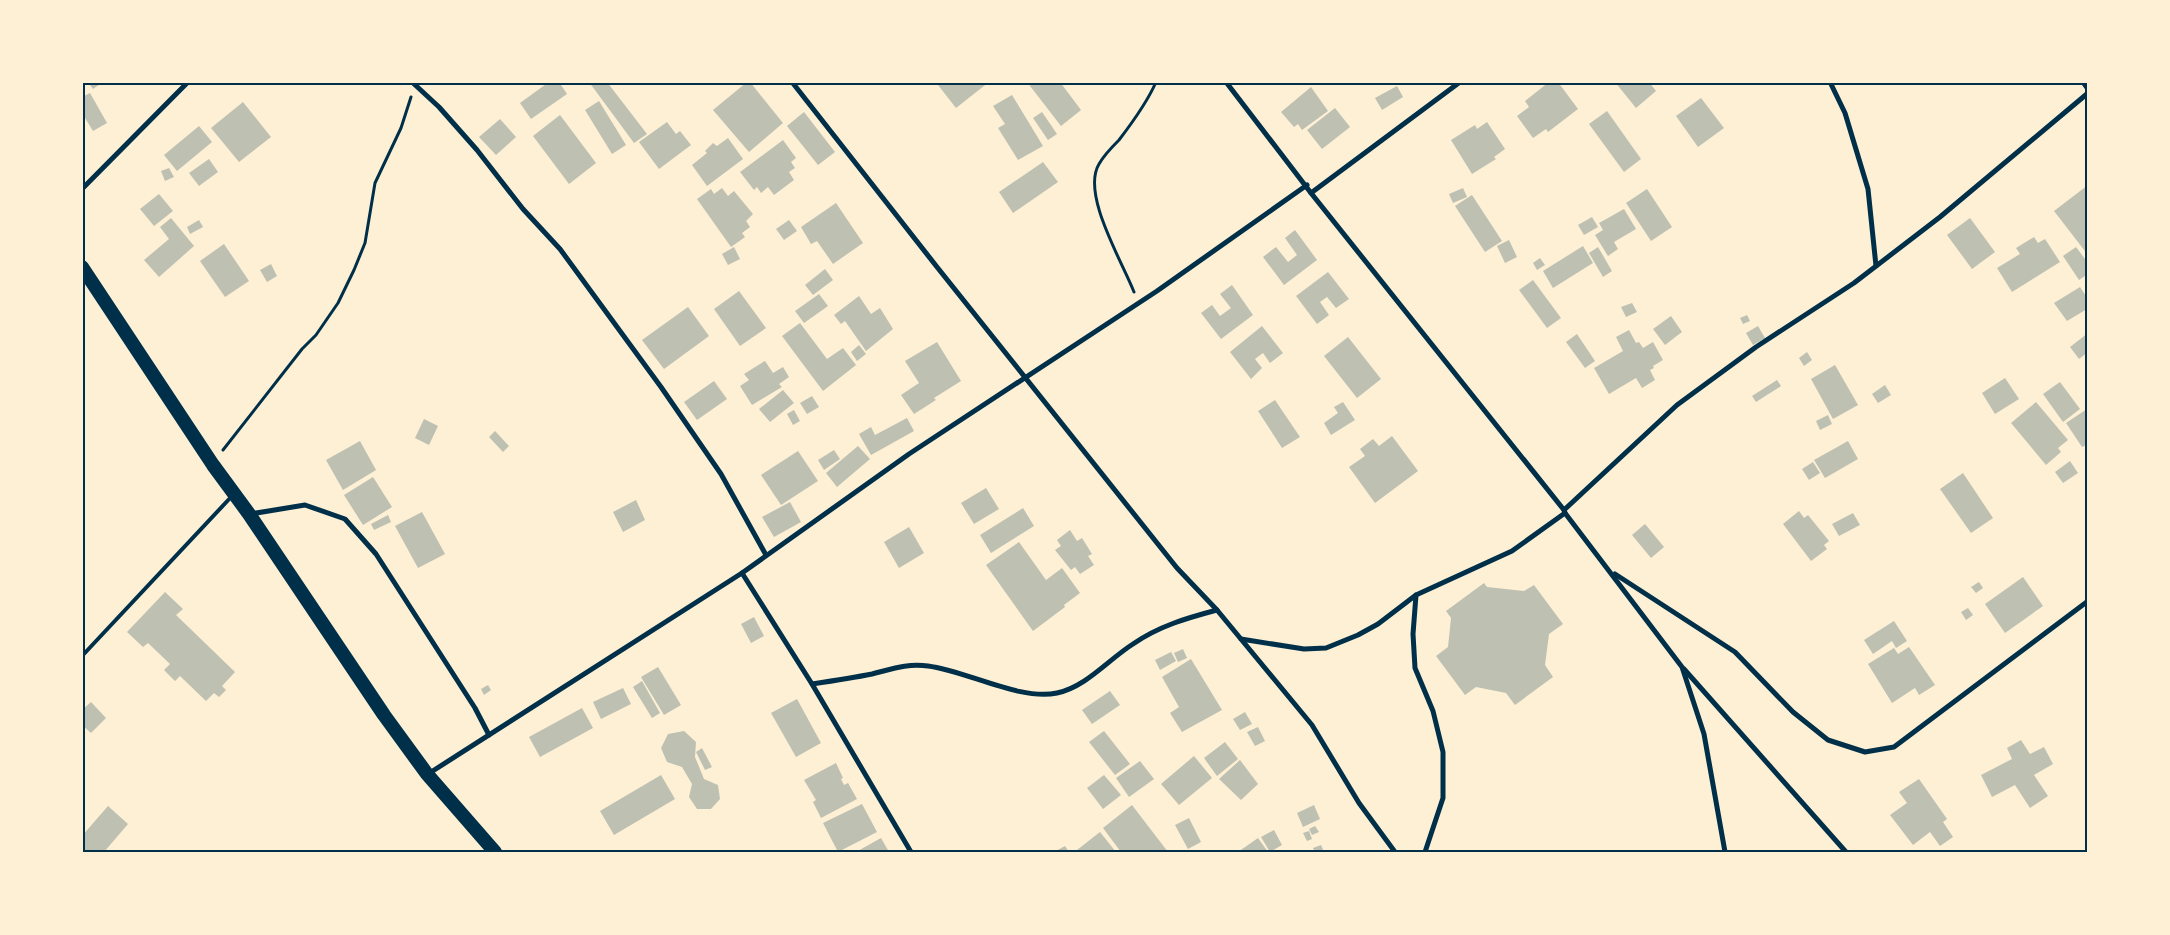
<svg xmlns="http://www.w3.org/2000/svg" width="2170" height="935" font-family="'Nunito Sans',sans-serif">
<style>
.building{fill:#bec0b2}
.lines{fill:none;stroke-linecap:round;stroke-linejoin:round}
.path{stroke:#003049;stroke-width:3}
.service{stroke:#003049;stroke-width:4}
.minor{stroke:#003049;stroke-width:5}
.trunk{stroke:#003049;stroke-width:14}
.neatline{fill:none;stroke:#003049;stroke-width:2}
</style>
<rect width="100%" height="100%" fill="#fdf0d5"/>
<g class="building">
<path d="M88,82H103L93,89Z"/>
<path d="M549,82H559L567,94L531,119L520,103Z"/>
<path d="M589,82H607L647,134L634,143Z"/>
<path d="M747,82H750L783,123L749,152L713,110Z"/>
<path d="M942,82H989L956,108L938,85Z"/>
<path d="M1027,82H1060L1081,110L1061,126Z"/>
<path d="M1549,82H1558L1578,109L1548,132L1546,129L1533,138L1517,116L1529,107L1525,101Z"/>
<path d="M1615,82H1649L1656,91L1636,108Z"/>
<path d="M1397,86L1403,97L1382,110L1375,98Z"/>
<path d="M1311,87L1328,111L1302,130L1298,124L1294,127L1281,112Z"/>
<path d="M90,93L107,123L93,131L82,113V97Z"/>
<path d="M1012,95L1043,146L1018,160L998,128L1005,124L993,106Z"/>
<path d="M1701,98L1724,128L1698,147L1676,116Z"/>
<path d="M599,101L626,145L612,154L585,110Z"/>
<path d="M243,102L271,137L239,162L211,128Z"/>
<path d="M1335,108L1350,127L1322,149L1307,130Z"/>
<path d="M1607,111L1641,159L1624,172L1589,124Z"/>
<path d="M804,112L835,152L818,165L787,126Z"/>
<path d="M1042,112L1057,134L1048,140L1033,118Z"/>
<path d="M560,115L596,163L569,184L533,136Z"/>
<path d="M500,119L516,137L496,155L479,137Z"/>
<path d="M667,122L676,134L680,131L691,145L659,169L639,142Z"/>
<path d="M1487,122L1505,149L1494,157L1496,159L1472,174L1451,140L1475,125L1477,129Z"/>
<path d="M199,126L212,142L177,171L164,155Z"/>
<path d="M728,138L743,159L707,186L692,165L707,153L705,151L713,143L717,146Z"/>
<path d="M783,140L796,158L791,162L795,168L789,172L794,180L774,195L768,187L761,193L757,187L754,190L740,172Z"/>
<path d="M209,159L218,172L199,186L189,173Z"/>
<path d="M1043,162L1058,182L1013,213L999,192Z"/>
<path d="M169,168L174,177L165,181L161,171Z"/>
<path d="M2088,185V255L2054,211Z"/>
<path d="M722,188L728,196L734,191L753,214L746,221L750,227L742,233L745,237L731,247L697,199L711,189L714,194Z"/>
<path d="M1463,188L1467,197L1453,203L1449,194Z"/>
<path d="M1647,189L1672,227L1651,241L1626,203Z"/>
<path d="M159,194L173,211L154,226L140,209Z"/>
<path d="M1472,195L1502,241L1485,252L1455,206Z"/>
<path d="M836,203L863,243L833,264L817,241L811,244L801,227Z"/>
<path d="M1624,209L1636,229L1614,242L1618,249L1608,256L1595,235L1603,230L1599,223Z"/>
<path d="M1592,217L1598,227L1584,235L1578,225Z"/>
<path d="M171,218L194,246L159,277L144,260L169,239L160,227Z"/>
<path d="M1970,218L1995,252L1972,269L1947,235Z"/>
<path d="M199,220L203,227L190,234L187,227Z"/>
<path d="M789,220L797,231L784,240L776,229Z"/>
<path d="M1295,230L1317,260L1284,285L1263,257L1276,247L1288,262L1297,255L1285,238Z"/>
<path d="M2034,237L2038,243L2045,239L2060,262L2012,292L1997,268L2020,254L2016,248Z"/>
<path d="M1509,240L1517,257L1505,263L1497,246Z"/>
<path d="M224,244L249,281L225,297L200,261Z"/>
<path d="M1583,246L1593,263L1553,288L1543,271Z"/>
<path d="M734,247L740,259L728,265L722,254Z"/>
<path d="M1598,247L1612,271L1603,277L1589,253Z"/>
<path d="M2076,247L2088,263V274L2079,280L2063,256Z"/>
<path d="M1540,258L1545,265L1537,270L1533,263Z"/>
<path d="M271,264L277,276L267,282L260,270Z"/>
<path d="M825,269L833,280L813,295L805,285Z"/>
<path d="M1328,272L1349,299L1336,308L1327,297L1320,302L1329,315L1317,324L1296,296Z"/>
<path d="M1533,280L1561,318L1547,328L1519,290Z"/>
<path d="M1232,285L1253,315L1221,339L1201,313L1212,305L1220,316L1231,308L1220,294Z"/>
<path d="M2080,287L2088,299V302L2085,304L2087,309L2067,321L2054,303Z"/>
<path d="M739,291L766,328L740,346L714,309Z"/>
<path d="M819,294L828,306L804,323L795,311Z"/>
<path d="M859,296L871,314L880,308L893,329L866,351L845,321L841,324L834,315Z"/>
<path d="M1632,303L1637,312L1626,317L1621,307Z"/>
<path d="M688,307L709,336L664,369L642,340Z"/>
<path d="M1747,315L1750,321L1743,324L1740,318Z"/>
<path d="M1671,316L1682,332L1665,345L1653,329Z"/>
<path d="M800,323L827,359L843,348L856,365L823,391L782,336Z"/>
<path d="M1262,326L1283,353L1270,363L1263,353L1255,359L1262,368L1251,379L1230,352Z"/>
<path d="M1758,326L1765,338L1753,345L1746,333Z"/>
<path d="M1629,330L1636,343L1639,342L1643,348L1653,342L1663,360L1653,366L1654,368L1650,370L1655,380L1642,388L1636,378L1609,394L1594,368L1623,351L1616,337Z"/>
<path d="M2088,333V352L2079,359L2070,347Z"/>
<path d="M1577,334L1595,361L1585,368L1566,342Z"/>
<path d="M1348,337L1381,379L1357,398L1324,356Z"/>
<path d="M937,342L961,381L934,398L936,400L914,414L901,395L919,383L905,361Z"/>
<path d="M859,345L866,354L857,361L851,352Z"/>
<path d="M1807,352L1812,360L1804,366L1799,358Z"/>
<path d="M765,361L773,373L783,367L789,377L779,384L782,387L752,405L740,386L749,380L744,374Z"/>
<path d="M1835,365L1858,405L1833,419L1811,379Z"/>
<path d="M2005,378L2019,399L1995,414L1982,393Z"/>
<path d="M1777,380L1781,386L1756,402L1752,396Z"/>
<path d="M714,381L727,399L697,420L684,402Z"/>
<path d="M2060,382L2080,409L2063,422L2043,394Z"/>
<path d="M1885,385L1891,395L1878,403L1872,394Z"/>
<path d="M783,390L794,403L770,422L759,409Z"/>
<path d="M812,396L819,407L807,414L800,403Z"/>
<path d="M1275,400L1300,437L1282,448L1258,411Z"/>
<path d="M1343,402L1355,420L1331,435L1324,423L1338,413L1334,407Z"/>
<path d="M2036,402L2068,440L2058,448L2061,452L2046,465L2011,423Z"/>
<path d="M2087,409L2088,444L2082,447L2066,423Z"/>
<path d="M794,410L800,421L793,425L787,414Z"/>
<path d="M1828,415L1832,424L1820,430L1816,421Z"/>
<path d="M907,418L914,431L871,455L859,434L871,427L875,435Z"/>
<path d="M424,419L438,426L429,445L415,438Z"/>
<path d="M495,431L509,446L503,452L489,437Z"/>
<path d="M1392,436L1418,471L1375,503L1349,467L1365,456L1360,449L1373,439L1379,446Z"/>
<path d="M360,441L376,470L343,490L326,460Z"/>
<path d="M1848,441L1858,459L1825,478L1814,460Z"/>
<path d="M858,446L870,459L837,487L826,473Z"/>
<path d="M834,450L840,459L824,470L818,460Z"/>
<path d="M798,451L818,481L781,505L761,475Z"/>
<path d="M2070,461L2078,473L2063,483L2055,472Z"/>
<path d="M1813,462L1820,473L1809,480L1802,469Z"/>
<path d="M1963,473L1993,518L1971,533L1940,489Z"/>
<path d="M373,477L392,507L363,525L344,495Z"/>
<path d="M986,488L999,509L974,524L961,503Z"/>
<path d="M636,500L645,520L623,532L613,512Z"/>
<path d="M790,502L801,522L774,537L762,517Z"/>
<path d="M1023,508L1034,526L991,553L980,535Z"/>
<path d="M1799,511L1804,518L1808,515L1829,541L1824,545L1827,549L1811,561L1783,524Z"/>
<path d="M422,512L445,554L418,568L395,526Z"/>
<path d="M1853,513L1860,525L1839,536L1832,524Z"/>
<path d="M388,515L391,522L374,530L371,524Z"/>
<path d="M1645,524L1664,547L1651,558L1632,535Z"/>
<path d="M909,527L924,553L899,568L884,542Z"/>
<path d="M1070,530L1077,541L1082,538L1092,554L1088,556L1094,565L1080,574L1075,567L1071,570L1055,550L1061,546L1057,540Z"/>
<path d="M1019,542L1046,580L1062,568L1080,593L1064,605L1065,607L1033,631L986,565Z"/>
<path d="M2023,577L2043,606L2005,633L1985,604Z"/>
<path d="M1979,582L1983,588L1976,593L1971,587Z"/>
<path d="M1484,583L1487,587L1524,591L1534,585L1563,624L1549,634L1545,665L1553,677L1515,705L1506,693L1476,687L1465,695L1436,656L1448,647L1451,618L1446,611Z"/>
<path d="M165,592L183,609L176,615L235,672L222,686L226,690L219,697L214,693L206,701L180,676L175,681L164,670L170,664L148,643L143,647L127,632Z"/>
<path d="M1968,608L1973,615L1966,620L1961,612Z"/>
<path d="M754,617L764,636L751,643L741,624Z"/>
<path d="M1894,621L1907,641L1896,648L1892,641L1873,654L1864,640Z"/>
<path d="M1909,647L1935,685L1919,695L1915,688L1892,703L1868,664L1894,648L1898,654Z"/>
<path d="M1183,649L1187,658L1178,662L1174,653Z"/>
<path d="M1171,652L1176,661L1160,670L1155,660Z"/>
<path d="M1191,659L1222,710L1182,732L1170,713L1179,707L1162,677Z"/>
<path d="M658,667L681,705L664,715L641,677Z"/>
<path d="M642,681L660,713L652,718L633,687Z"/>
<path d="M488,685L491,690L484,695L481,689Z"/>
<path d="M623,688L631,704L601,719L593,702Z"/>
<path d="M1110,691L1120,705L1092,724L1082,710Z"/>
<path d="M797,699L821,743L796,757L771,713Z"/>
<path d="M91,702L106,718L91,733L82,725V710Z"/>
<path d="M582,708L593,728L540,757L529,737Z"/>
<path d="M1245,712L1252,724L1240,730L1233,719Z"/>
<path d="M1258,727L1265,741L1255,746L1247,732Z"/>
<path d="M684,731L696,742L695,757L704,779L718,785L720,799L711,809H697L689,797L692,784L682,767L667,762L661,748L668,734Z"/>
<path d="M1104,731L1130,764L1115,775L1089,742Z"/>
<path d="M2021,740L2030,754L2044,747L2053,764L2034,775L2048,796L2030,808L2015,785L1992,797L1981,775L2012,759L2007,748Z"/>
<path d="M1225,742L1238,759L1217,776L1204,758Z"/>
<path d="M702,748L712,767L705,770L696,752Z"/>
<path d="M1194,756L1212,778L1179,805L1161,784Z"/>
<path d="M1240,760L1258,784L1241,800L1219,779Z"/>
<path d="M1140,761L1154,779L1129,797L1116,778Z"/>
<path d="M836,763L843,778L841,779L844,785L848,783L857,799L821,818L813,802L816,800L804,780Z"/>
<path d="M661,775L675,799L614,835L600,811Z"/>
<path d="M1104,775L1121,795L1103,809L1087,788Z"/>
<path d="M1919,779L1947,819L1943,822L1953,837L1940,846L1930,832L1913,845L1890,815L1907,803L1899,792Z"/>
<path d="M862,804L877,832L838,852L823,823Z"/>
<path d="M1132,805L1168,852H1121L1103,828Z"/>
<path d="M1314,805L1320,819L1303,827L1297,813Z"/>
<path d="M108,806L128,824L104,852H82V836Z"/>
<path d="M1189,818L1201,842L1188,849L1175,825Z"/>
<path d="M1315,826L1319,832L1312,835L1309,829Z"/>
<path d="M1274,830L1282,845L1270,852L1261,837Z"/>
<path d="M1309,831L1312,839L1307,841L1303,833Z"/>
<path d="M1100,832L1116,852H1079L1077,850Z"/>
<path d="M881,838L889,852H856Z"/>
<path d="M1258,838L1268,852H1238Z"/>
<path d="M1321,845L1324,852H1315L1313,848Z"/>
<path d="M1065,846L1069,852H1054Z"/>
</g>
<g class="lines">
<g class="path">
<path d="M1134,292C1122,261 1081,194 1099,164C1104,155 1112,147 1119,140C1132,123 1147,103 1156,82"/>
<path d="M223,450L302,349L316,335L338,303L354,270L365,243L375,183L401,128L411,97"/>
</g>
<path class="service" d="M82,656L232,496"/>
<g class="minor">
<path d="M412,82L439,107L477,150L523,209L560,249L661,387L721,474L766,555"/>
<path d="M792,82L937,267L1177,568L1217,610L1312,725L1359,803L1395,852"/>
<path d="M1226,82L1311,193L1564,510L1565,513L1682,667L1704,734L1725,852"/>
<path d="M1830,82L1845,113L1868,189L1876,266"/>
<path d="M2083,82L2088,89"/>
<path d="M82,189L188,82"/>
<path d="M1311,193L1460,82"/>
<path d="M1564,510L1677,405L1756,347L1854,283L1940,217L2088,93"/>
<path d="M250,514L305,505L345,519L376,554L475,708L489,735"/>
<path d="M742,573L812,684L911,852"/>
<path d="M1615,574L1735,652L1793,712L1828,740L1865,752L1894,747L2088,601"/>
<path d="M1416,595L1413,634L1415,668L1433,711L1443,752V798L1425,852"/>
<path d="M1241,639L1304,649L1326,648L1358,635L1378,624L1416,595L1512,551L1565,513"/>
<path d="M1684,669L1846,852"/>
<path d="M812,684C832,681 852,678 872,674C892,669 907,663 928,666C967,671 1020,701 1057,693C1086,687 1109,659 1133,644C1159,626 1187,618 1217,610"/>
<path d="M428,774L742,573L909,454L1157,291L1307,185"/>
</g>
<path class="trunk" d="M82,267L213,465L249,514L384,715L427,774L495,852"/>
</g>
<rect width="2170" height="935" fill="none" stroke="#fdf0d5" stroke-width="168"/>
<rect x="84" y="84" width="2002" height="767" class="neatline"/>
</svg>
